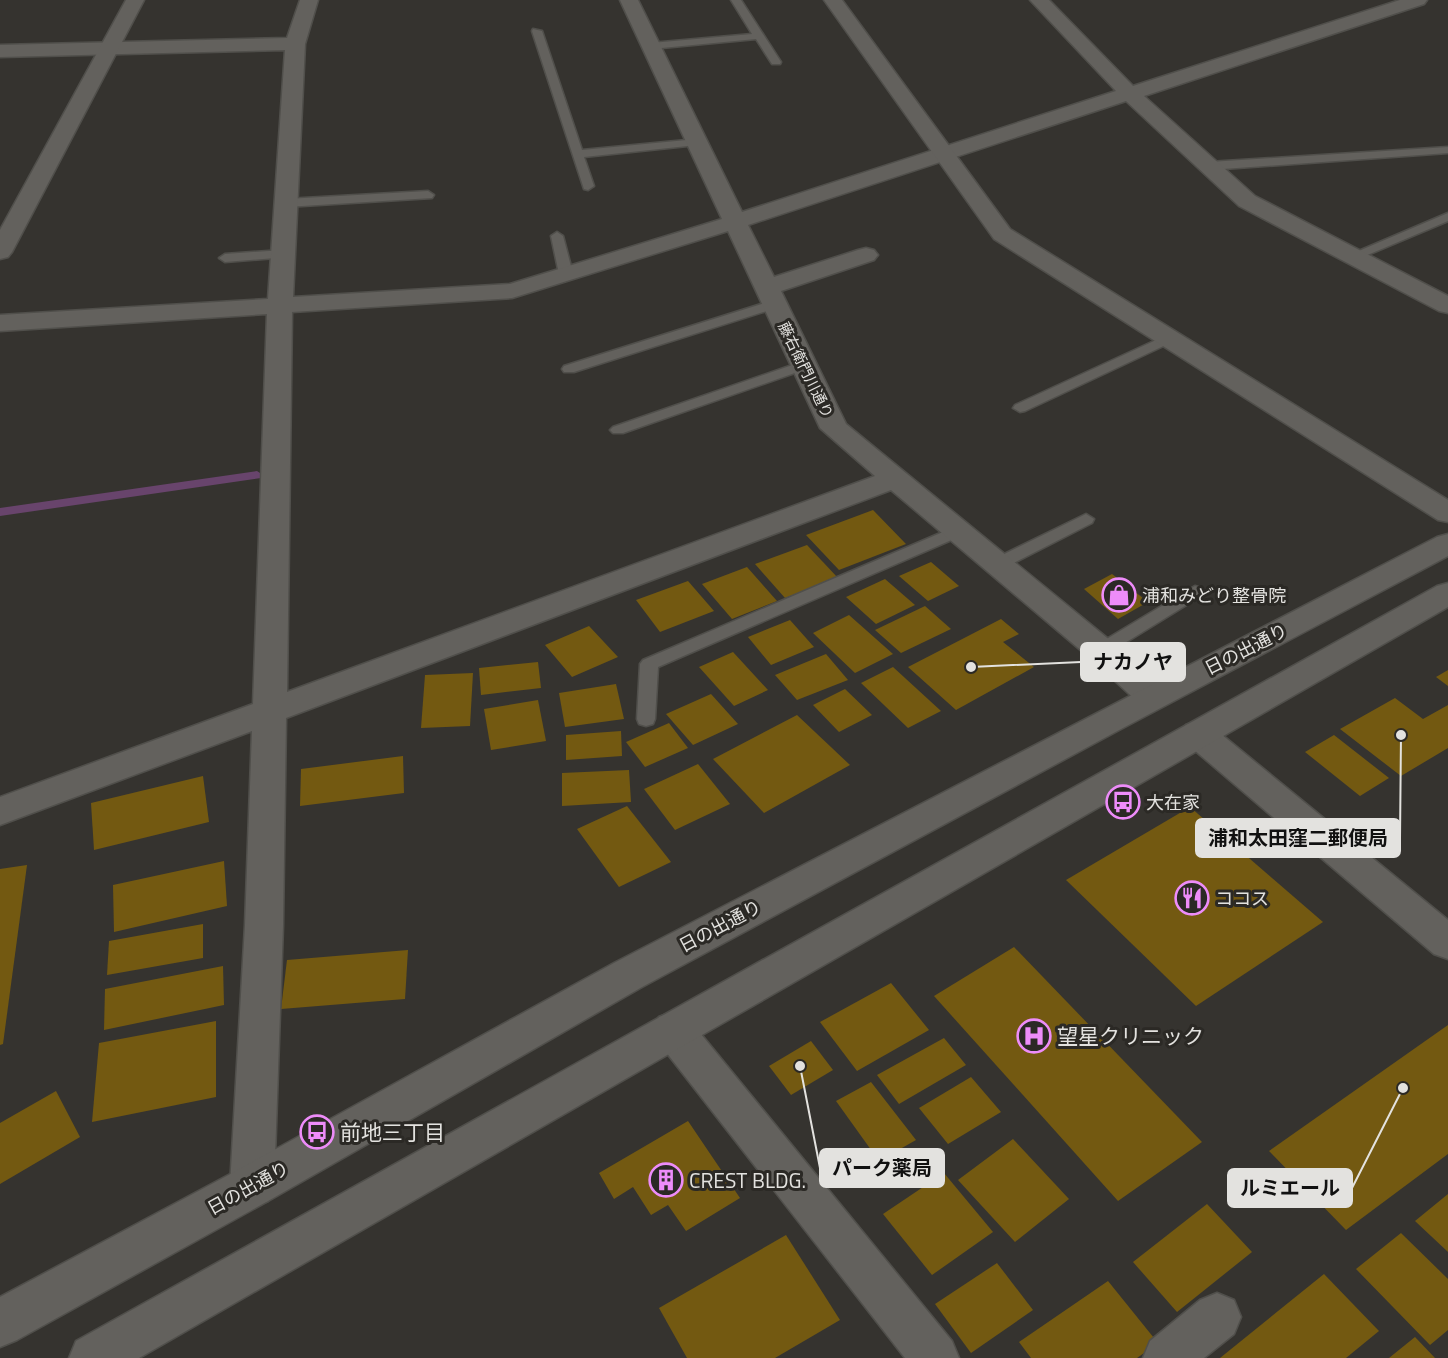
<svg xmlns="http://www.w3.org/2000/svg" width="1448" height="1358" font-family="'Titillium Web','Noto Sans JP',sans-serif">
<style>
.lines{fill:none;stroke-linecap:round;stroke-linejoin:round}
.stream{fill:#68446c;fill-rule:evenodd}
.building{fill:#735911}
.lane-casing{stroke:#504f4b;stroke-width:3}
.street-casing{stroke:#504f4b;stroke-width:3}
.secondary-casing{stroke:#504f4b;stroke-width:3}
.lane{fill:#63615d;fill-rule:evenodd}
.street{fill:#63615d;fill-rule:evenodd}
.secondary{fill:#63615d;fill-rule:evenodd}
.labels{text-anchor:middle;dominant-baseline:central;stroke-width:6;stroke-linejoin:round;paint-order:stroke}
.far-street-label{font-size:15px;fill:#e3e2df;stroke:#2b2925}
.poi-label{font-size:18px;fill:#e3e2df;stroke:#2b2925;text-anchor:start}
.street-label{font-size:18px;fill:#e3e2df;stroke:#2b2925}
.near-poi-label{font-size:21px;fill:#e3e2df;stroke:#2b2925;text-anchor:start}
.leader{fill:none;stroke:#e3e2df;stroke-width:2}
.callout-dot{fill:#e3e2df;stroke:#2b2925;stroke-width:2}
.callout{fill:#e3e2df;stroke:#e3e2df;stroke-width:2}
.callout-label{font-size:20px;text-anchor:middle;font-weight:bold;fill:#111}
</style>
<rect width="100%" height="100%" fill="#35332f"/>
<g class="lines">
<path class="stream" d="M257,471L263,475L261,478L0,516V508Z"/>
</g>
<g class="building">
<path d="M873,510L906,544L839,570L806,535Z"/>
<path d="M807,545L838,578L785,598L755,564Z"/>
<path d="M931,562L959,586L928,601L899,576Z"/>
<path d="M747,567L777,601L732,619L702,584Z"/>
<path d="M1112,574L1148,602L1118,619L1084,589Z"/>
<path d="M885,579L915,605L876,624L846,597Z"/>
<path d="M688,581L714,611L660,632L636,600Z"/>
<path d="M925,606L951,629L901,653L875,630Z"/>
<path d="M849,615L893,654L855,673L813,633Z"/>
<path d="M1001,619L1019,634L1003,642L1034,667L956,710L908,667Z"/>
<path d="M790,620L814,647L771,665L748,637Z"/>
<path d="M589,626L618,657L572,677L545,645Z"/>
<path d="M733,652L768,690L734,706L699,667Z"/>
<path d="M826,654L848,680L797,700L775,675Z"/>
<path d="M538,662L541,688L481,695L479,668Z"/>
<path d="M893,667L941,711L908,728L861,683Z"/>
<path d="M1448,670V686L1436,677Z"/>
<path d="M473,673L470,726L421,728L425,675Z"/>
<path d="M616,684L624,719L565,727L559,693Z"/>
<path d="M845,689L872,715L839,732L813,705Z"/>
<path d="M711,694L738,724L693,745L666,714Z"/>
<path d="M1395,698L1423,719L1448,705V748L1401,776L1340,729Z"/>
<path d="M538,700L546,741L491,750L484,709Z"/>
<path d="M797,715L850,765L764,813L713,759Z"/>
<path d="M669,723L688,748L645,767L626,742Z"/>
<path d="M621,731L622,756L566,760V735Z"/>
<path d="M1334,735L1389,778L1360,796L1305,752Z"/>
<path d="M403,756L404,793L300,806L301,769Z"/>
<path d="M698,764L730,804L675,830L644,789Z"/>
<path d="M629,770L631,802L562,806V773Z"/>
<path d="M203,776L209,822L94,850L91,803Z"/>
<path d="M627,806L671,862L619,887L577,829Z"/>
<path d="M1190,807L1323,922L1196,1006L1066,880Z"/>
<path d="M224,861L227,906L114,932L113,885Z"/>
<path d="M27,865L3,1044L0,1045V869Z"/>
<path d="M203,924V958L107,975L109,941Z"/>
<path d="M1014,947L1202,1142L1118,1201L934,996Z"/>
<path d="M408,950L405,999L281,1009L287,960Z"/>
<path d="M223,966L224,1005L104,1030L105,989Z"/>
<path d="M891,983L929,1030L857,1071L820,1022Z"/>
<path d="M216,1021V1097L92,1122L99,1043Z"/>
<path d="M1448,1025V1154L1346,1230L1269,1151Z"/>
<path d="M944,1038L966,1065L899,1104L877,1075Z"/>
<path d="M811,1041L833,1070L791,1095L769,1066Z"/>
<path d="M971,1077L1001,1112L948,1144L919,1108Z"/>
<path d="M871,1082L916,1140L879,1161L836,1101Z"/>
<path d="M56,1091L80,1137L0,1184V1123Z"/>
<path d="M688,1121L740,1198L686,1231L668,1205L651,1215L633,1187L614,1199L599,1173Z"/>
<path d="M1013,1139L1069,1199L1015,1242L958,1180Z"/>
<path d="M944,1173L993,1232L932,1275L883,1214Z"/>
<path d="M1448,1194V1252L1415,1221Z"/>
<path d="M1207,1204L1252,1252L1177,1312L1133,1262Z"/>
<path d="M1401,1233L1448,1279V1330L1430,1345L1356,1269Z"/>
<path d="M786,1235L840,1320L775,1358H687L659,1308Z"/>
<path d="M997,1263L1033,1310L971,1353L935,1304Z"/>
<path d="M1324,1274L1379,1331L1346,1358H1220Z"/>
<path d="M1108,1281L1158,1343L1137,1358H1031L1019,1342Z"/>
<path d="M1415,1337L1435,1358H1389Z"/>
</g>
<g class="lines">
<defs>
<g id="lane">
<path d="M731,0H741L781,62L780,64H772L756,39L651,49L646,46L651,43L752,34Z"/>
<path d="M533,29L542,31L582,150L697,139L703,142L697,145L584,157L594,186L588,190L584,189L532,31Z"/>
<path d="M1448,147V153L1209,170L1203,166L1209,162Z"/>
<path d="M428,191L434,195L432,198L286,207L280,203L286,199Z"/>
<path d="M1448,213V221L1358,259L1353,260L1347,256Z"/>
<path d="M557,232L563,236L573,274L571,277L566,278L559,274L551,236Z"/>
<path d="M283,250L289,254L288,257L225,262L219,258L225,254Z"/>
<path d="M774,300L781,304L779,307L574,372H564L562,369L564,366Z"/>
<path d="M1167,335L1174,339L1172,342L1025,411L1020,412L1013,408L1015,405Z"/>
<path d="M804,361L809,362L811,365L809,368L623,433H613L610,430L613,427Z"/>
<path d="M1086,514L1094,519L1092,523L1004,568H992L990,564L992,560Z"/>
<path d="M957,526L963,527L965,531L963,535L658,667L655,719L653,724L646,726L639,724L637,719L640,664L643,660Z"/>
<path d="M1195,586L1201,588L1203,592L1201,596L1107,654H1095L1092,650L1095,646Z"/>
</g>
<g id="street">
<path d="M300,0H318L305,44L293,297L510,284L722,219L620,0H638L742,212L1116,91L1030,0H1049L1133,86L1400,0H1427L1424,4L1144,96L1255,196L1448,296V313L1439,311L1239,206L1126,101L748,225L774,277L858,250L866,248L874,250L878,255L874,260L781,291L846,424L1112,642L1165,689L1170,697L1165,705L1153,709L1141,705L1090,658L891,490L286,718L283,925L274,1186L268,1201L252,1207L236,1201L230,1186L245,925L252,731L0,825V797L253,704L267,314L0,331V315L268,299L285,50L0,57V45L287,38ZM728,231L820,428L875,476L287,692L292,312L512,298Z"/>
<path d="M1198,721L1210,725L1448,920V959L1434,954L1186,743L1181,734L1186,725Z"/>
<path d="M673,1012L687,1017L952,1341L959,1358H905L659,1043L653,1030L659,1017Z"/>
<path d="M1217,1293L1234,1300L1241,1317L1234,1334L1204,1358H1143L1150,1341L1200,1300Z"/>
</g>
<g id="secondary">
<path d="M126,0H144L12,252L8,257L0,259V230Z"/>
<path d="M824,0H842L1010,229L1448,500V522L1438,520L994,239Z"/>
<path d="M1448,534V556L1121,729L642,987L268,1201L17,1340L0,1347V1297L236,1171L614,963L1437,537Z"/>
<path d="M1448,583V607L139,1358H69L76,1341L1437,586Z"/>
</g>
</defs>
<use href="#lane" class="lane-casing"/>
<use href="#street" class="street-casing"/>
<use href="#secondary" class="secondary-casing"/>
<use href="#lane" class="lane"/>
<use href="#street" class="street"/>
<use href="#secondary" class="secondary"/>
</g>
<defs>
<symbol id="shop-ring" viewBox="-11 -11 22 22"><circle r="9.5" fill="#2b2925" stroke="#ed8cf9" stroke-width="1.5"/><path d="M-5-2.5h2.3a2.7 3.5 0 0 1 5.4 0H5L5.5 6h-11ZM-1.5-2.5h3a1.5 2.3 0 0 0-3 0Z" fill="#ed8cf9"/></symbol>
<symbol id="bus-ring" viewBox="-11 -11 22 22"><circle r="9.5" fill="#2b2925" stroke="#ed8cf9" stroke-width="1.5"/><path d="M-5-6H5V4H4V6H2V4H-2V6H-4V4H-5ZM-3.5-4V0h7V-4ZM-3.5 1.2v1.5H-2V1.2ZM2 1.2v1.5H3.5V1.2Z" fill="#ed8cf9"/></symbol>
<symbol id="restaurant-ring" viewBox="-11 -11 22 22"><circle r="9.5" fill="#2b2925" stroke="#ed8cf9" stroke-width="1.5"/><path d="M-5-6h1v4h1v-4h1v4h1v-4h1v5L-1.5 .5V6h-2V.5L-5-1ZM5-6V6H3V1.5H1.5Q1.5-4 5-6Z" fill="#ed8cf9"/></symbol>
<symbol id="hospital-ring" viewBox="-11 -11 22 22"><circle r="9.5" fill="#2b2925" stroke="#ed8cf9" stroke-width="1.5"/><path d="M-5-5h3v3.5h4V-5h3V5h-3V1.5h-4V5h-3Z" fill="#ed8cf9"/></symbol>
<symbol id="building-ring" viewBox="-11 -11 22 22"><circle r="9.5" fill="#2b2925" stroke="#ed8cf9" stroke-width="1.5"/><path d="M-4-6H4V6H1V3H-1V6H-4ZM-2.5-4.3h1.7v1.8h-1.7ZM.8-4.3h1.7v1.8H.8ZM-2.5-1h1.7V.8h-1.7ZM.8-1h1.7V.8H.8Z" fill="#ed8cf9"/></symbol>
</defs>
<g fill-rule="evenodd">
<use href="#shop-ring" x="1100" y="576" width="38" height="38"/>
<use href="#bus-ring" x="1104" y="783" width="38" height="38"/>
<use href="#restaurant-ring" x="1173" y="879" width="38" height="38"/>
<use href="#hospital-ring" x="1015" y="1017" width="38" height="38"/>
<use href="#bus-ring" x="298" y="1113" width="38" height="38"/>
<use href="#building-ring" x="647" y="1161" width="38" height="38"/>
</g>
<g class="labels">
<g class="far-street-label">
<text transform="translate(806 370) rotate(64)">藤右衛門川通り</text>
</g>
<g class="poi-label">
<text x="1142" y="595">浦和みどり整骨院</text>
<text x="1146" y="802">大在家</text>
<text x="1215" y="898">ココス</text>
</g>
<g class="street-label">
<text transform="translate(1246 649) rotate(-27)">日の出通り</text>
<text transform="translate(720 926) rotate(-28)">日の出通り</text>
<text transform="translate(248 1188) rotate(-29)">日の出通り</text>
</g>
<g class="near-poi-label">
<text x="1057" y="1036">望星クリニック</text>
<text x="340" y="1132">前地三丁目</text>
<text x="689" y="1180">CREST BLDG.</text>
</g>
</g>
<path class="leader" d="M971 667L1081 662M1401 735L1400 838M800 1066L820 1168M1403 1088L1352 1188"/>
<g class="callout-dot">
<circle cx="971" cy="667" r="6"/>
<circle cx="1401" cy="735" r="6"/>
<circle cx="800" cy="1066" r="6"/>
<circle cx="1403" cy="1088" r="6"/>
</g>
<g class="callout">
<rect x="1081" y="643" width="104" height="38" rx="6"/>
<rect x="1196" y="819" width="204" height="38" rx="6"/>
<rect x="820" y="1149" width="124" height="38" rx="6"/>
<rect x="1228" y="1169" width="124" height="38" rx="6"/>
</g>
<g class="callout-label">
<text x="1133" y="669">ナカノヤ</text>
<text x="1298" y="845">浦和太田窪二郵便局</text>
<text x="882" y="1175">パーク薬局</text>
<text x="1290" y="1195">ルミエール</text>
</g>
</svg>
